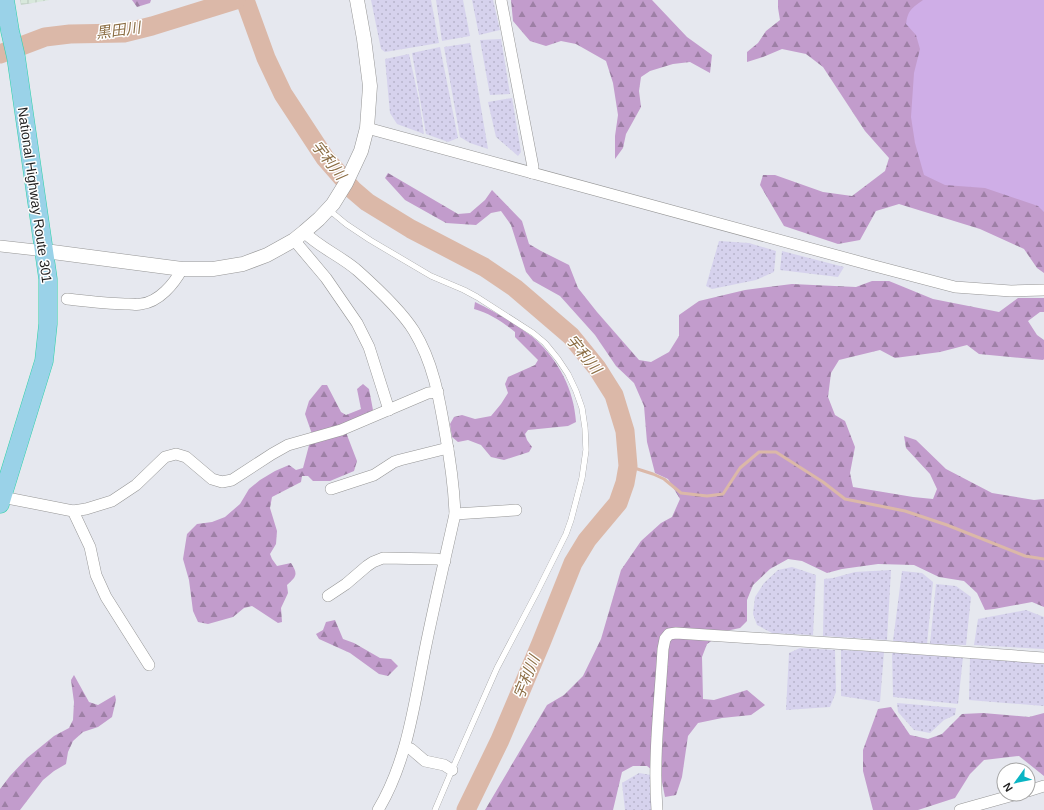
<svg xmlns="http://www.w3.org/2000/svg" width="1044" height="810" font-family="Arial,'Noto Sans JP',sans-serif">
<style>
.industrial{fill:url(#industrial-grid)}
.farmland{fill:url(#farmland-dots)}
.grass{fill:#cfaee7}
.forest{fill:url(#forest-firs)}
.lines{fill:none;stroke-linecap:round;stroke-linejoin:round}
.stream{stroke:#dbb8a8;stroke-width:3}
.river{stroke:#dbb8a8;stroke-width:19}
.service-casing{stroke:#969696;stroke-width:6}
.minor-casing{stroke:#969696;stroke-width:12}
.tertiary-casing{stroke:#969696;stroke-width:15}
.trunk-casing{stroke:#2dd2a7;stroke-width:19}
.service{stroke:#fff;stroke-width:5.5}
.minor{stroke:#fff;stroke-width:11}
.tertiary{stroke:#fff;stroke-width:14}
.trunk{stroke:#9ad2e8;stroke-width:18}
.labels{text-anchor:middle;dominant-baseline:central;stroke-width:3;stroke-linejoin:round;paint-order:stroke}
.street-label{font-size:14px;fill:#1f1f1f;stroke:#fff}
.water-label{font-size:15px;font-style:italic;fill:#8b6d43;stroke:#fff}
</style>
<defs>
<pattern id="industrial-grid" width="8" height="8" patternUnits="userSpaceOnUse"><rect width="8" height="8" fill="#d8e8dc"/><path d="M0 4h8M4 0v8" fill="none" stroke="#b9c7bc"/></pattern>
<pattern id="farmland-dots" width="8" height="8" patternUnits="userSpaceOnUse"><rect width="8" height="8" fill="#d6d2ed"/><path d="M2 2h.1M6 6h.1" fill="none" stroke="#b7b4cb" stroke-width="1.8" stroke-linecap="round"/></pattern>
<pattern id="forest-firs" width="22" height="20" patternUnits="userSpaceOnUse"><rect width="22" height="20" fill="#c29ccc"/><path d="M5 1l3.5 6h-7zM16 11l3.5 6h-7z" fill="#9d7fa5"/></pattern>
</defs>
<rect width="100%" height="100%" fill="#e6e8ef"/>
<path class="industrial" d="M20,0H50L21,5Z"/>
<g class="farmland">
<path d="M371,0H431L439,43L385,52L381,49Z"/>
<path d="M436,0H463L470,36L442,41Z"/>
<path d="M472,0H493L500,30L479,35Z"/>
<path d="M501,39L510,94L490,95L480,40Z"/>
<path d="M470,43L488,149L470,143L460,137L444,47Z"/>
<path d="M440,47L458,138L448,142L426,134L412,53Z"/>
<path d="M409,54L419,100L424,134L397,124L390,113L385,59Z"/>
<path d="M512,98L521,152L518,156L496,137L488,102Z"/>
<path d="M719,241L749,243L776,251L774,272L756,280L712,289L706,286Z"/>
<path d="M782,251L844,267L838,277L780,270Z"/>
<path d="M792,567L816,575L813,635L772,633L757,625L753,614L755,597L764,583L778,570Z"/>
<path d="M891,570L887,640L823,636L824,579L833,578L855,572Z"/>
<path d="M902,571L922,573L933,582L927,644L893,641Z"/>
<path d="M936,584L956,586L971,597L966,645L930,644Z"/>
<path d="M1026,610L1044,617V649L974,645L978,619Z"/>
<path d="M800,648L835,650L836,692L830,707L786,710L789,653Z"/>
<path d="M841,650L884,652L880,702L841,696Z"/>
<path d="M892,651L963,657L958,704L893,697Z"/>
<path d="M970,658L1044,662V706L969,700Z"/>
<path d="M897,703L956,708L955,715L944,720L930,733L914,730L898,712Z"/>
<path d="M639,773L651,775L652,810H625L622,783Z"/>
</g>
<path class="grass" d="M889,0H1044V222L921,180Z"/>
<g class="forest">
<path d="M132,0H151L150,3L137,7Z"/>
<path d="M511,0H652L687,37L712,55L710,73L690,62L673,64L650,71L641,77L639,91L641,107L626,134L623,148L615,159V136L618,115L613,83L606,61L576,44L561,41L546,46L530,41L513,21Z"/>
<path d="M778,0H923C912,8 908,10 906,24L916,35L920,49L914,73L911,117L915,143L924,175L945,185L985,188L1038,206L1044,212V273L1037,268L1024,249L980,229L899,204L876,211L860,240L838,244L784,226L760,185L763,175H775L823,192L852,196L885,171L889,158L865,131L823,67L806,54L782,49L763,57L747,62V52L758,43L766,31L780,20L778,8Z"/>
<path d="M388,173L458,214L470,213L485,200L492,190L522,221L529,244L541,251L569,265L578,288L597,312L639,360L651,362L669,352L679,336V315L699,301L745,290L792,284L856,287L872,281H889L933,299L999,312L1018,298H1044V312H1040L1028,321L1037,335L1044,340V359L1043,360L979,354L967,345L940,352L895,358L880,350L839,360L831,373L828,397L835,415L845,421L855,447L850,473L853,487L913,497L933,499L937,489L930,474L906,448L904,436L916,440L946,469L992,493L1034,500L1044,499V607L1032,602L994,609L985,610L977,593L964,581L939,577L914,565L878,564L842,569L827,573L802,561L788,559L770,569L753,585L747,600V621L740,628L726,631L707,644L702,657L703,699L714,700L747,690L765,705L751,715L722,718L698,723L688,736L682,777L676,795L665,797L661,777L647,766H633L622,772L613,810H485L547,705L564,695L583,676L601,639L621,570L641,541L661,523L672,517L680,499L668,479L655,473L647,442L644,406L634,383L616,366L595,335L560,296L533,281L526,272L511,225L501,211L491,213L476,225L446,223L405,200L385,178Z"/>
<path d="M475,302C491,310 506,318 520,328C525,332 531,335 535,339C559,361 574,390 576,422L568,426L528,430L525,434L527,440L532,447L529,452L504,460L491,457L481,445L468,440L458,442L452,437L450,424L454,417L462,415L475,419L491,416L501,404L508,393L505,384L508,377L535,365L538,360L515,337V332C503,322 489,313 474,309Z"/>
<path d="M363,384L369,389L373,410L367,414L346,425L347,435L357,461L354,471L330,481H313L308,476H302L301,482L272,497L270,508L277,531L276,544L270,554L272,559L277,566L291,563C298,574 297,576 287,585L288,593L281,608L282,622L278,623L252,606L244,608L233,617L208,624L198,622L193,611L189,580L183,559L187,534L197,524L212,522L225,517L240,504L249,489L260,480L275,471L289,465L296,470L303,468L312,434L305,414L309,401L322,385H327L341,412L346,415L361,409L357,389Z"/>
<path d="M335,620L343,639L354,643L380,658L391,659L398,666L388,676L379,674L350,653L319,639L316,634L323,630L326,622Z"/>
<path d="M74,675L89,702L98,705L115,695L116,700L112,717L98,727L83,732L73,741L68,752L66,764L54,771L43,780L20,810H0V789L10,776L27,758L54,736L69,728L73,720L74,702L71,680Z"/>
<path d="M891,707L910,735L928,739L942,734L962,714L983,713L1029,717L1044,713V776L1019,756L984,760L970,774L955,798L918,810H873L863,771V750L878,709Z"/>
</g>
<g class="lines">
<path class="stream" d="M628,466L653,474L664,479L681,493L707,496L723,494L740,468L759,452H776L823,482L845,499L905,511L947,525L1025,556L1044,559"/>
<g class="river">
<path d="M245,0L266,58L283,94L325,158L353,190L367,202L411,229L484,267L515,288L571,336L597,368L614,395L625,431L628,466L625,483L618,503L587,540L573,563L541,643L500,740L466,810"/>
<path d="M0,54L45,37L70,34L124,33L152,26L236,0"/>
</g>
<defs>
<path id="service" d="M328,209L346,224L370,240L431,276L464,290L477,297L533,333L545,343L558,359L568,374L576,391L582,408L585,428L586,450L582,478L571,520L566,534L537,592L497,668L452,770L435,810"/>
<g id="minor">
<path d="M501,0L533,167L532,173"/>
<path d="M367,128L871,265L955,287L1011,291L1044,290"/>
<path d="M304,232C320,248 341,256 358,271C377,288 401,310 414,331C433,362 439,397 445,432C450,459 454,487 455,514C445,559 434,605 425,650C414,705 407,762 378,810"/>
<path d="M294,240L326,278L357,323L369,347L389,410"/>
<path d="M0,246L45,251"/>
<path d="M67,299C88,301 108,304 129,304C133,304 137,305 141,304C159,302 174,284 182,269"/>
<path d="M331,489L374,475L394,462L400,460L448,448"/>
<path d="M2,497L73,511L86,509L112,501L136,485L165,457L176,454L186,457L212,479L222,482L232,480L272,454L288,445L341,430L428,393L438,392"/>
<path d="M73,511L90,547L96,575L106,597L149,665"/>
<path d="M455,514L516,510"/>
<path d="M328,596L346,584L367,566L373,562L383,558L437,559L445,561"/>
<path d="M405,747L411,749L425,761L444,765L452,770"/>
<path d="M1028,791L1044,786"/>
<path d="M657,810C653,757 660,702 663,649L665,639L669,634L676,633L893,647L1044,658"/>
<path d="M960,810L1017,794"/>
</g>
<path id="tertiary" d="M45,251L182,269H213L243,264L267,255L294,240L304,232L319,219L333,204L346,183L361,151L367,128L370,86L364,39L357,0"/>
<path id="trunk" d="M0,504L44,361L48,324V279L16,57L10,31L5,0"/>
</defs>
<use href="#service" class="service-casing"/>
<use href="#minor" class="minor-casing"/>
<use href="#tertiary" class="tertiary-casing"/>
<use href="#trunk" class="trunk-casing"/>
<use href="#service" class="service"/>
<use href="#minor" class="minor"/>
<use href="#tertiary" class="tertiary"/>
<use href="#trunk" class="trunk"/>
</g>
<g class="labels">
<g class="street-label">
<text transform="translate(35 195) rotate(82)">National Highway Route 301</text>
</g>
<g class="water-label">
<text transform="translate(118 30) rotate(-8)">黒田川</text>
<text transform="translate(329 160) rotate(52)">宇利川</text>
<text transform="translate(584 354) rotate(51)">宇利川</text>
<text transform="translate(526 677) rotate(-68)">宇利川</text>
</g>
</g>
<g transform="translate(1016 782) rotate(237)"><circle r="19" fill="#ffffff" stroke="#a5a5a5"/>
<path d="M0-3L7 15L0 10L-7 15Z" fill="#0ab5c4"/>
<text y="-6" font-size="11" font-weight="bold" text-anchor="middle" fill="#1f1f1f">N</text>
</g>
</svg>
